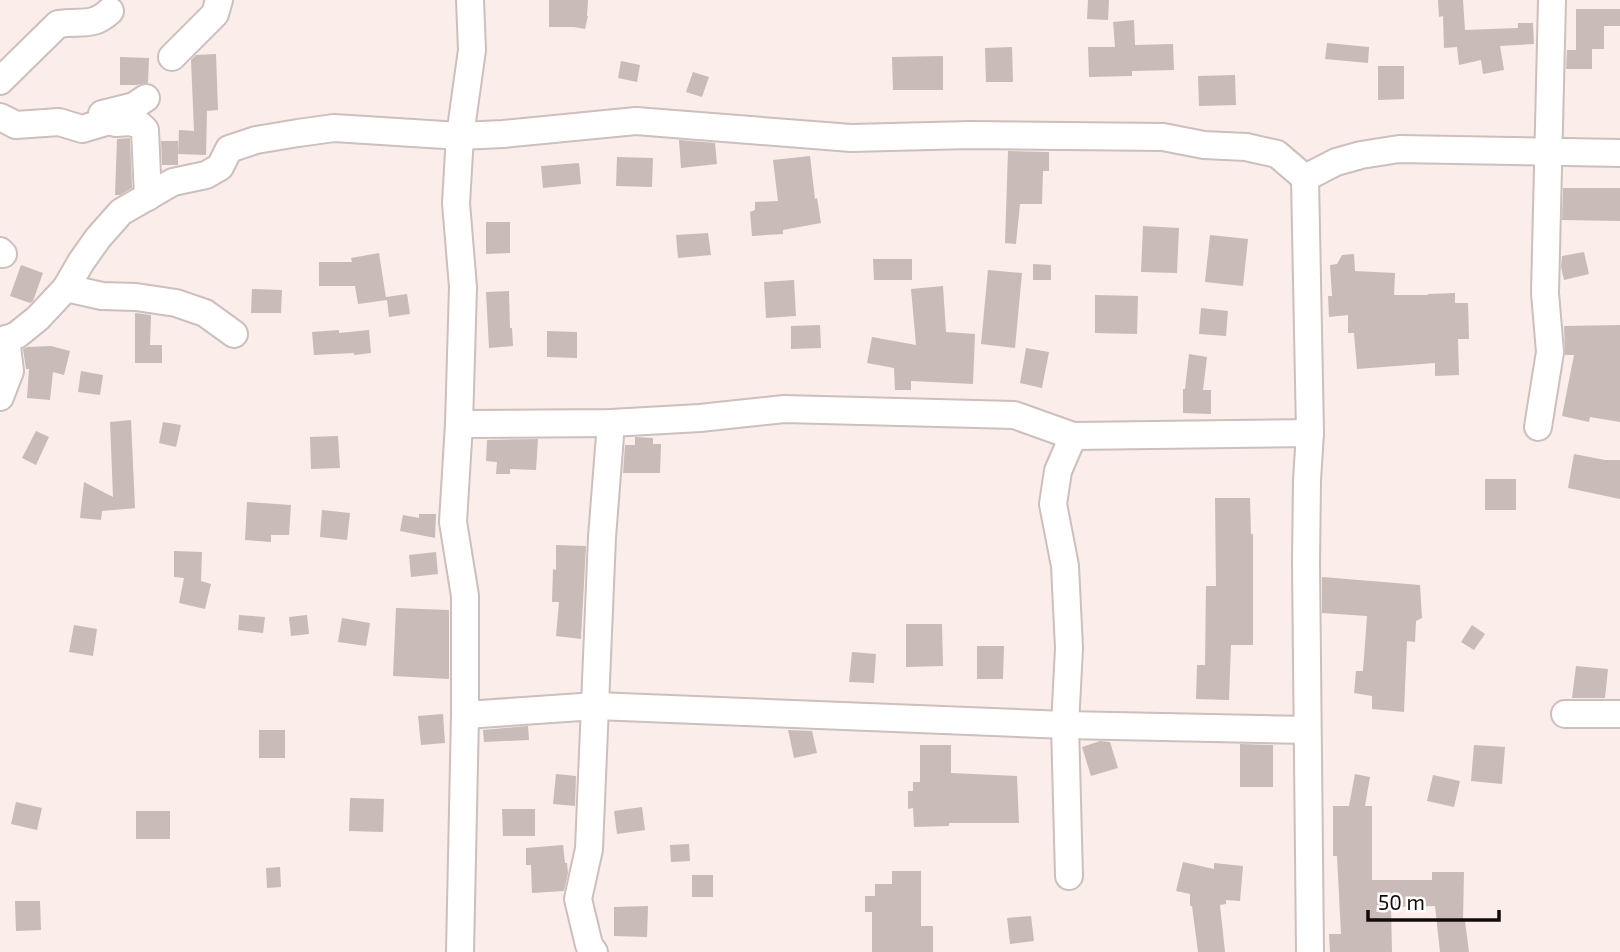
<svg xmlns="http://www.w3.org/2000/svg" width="1620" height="952" font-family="'Exo 2',sans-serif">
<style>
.building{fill:#c8bbb8}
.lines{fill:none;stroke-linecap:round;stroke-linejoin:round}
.minor-casing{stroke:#ccbfbc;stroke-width:30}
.minor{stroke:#fff;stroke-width:26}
</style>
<rect width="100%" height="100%" fill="#fbedea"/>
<g class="building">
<path d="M549,0H588L587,16H588L585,29L574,27H549Z"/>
<path d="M1088,0H1109L1108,20L1087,19Z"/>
<path d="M1438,0H1463L1465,30L1518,28V23H1533L1534,44L1500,46L1504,70L1483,74L1481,60L1459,65L1457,47L1444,48L1443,16L1439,17Z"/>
<path d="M1576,9H1620V26H1604V49H1592V69H1566L1567,50H1576Z"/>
<path d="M1134,20L1135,45L1173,44L1174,70L1132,71V76L1089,77L1088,47H1115L1113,22Z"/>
<path d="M1327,43L1369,47L1368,63L1325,59Z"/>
<path d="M1012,47L1013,82H986L985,48Z"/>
<path d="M216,54L218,110L207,111L206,155L178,154L179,130L194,131L191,60L196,55Z"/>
<path d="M943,56V90H893L892,57Z"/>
<path d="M120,57L149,58L148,83L136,85H120Z"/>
<path d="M621,61L640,65L637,82L618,78Z"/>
<path d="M1378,66H1404V99L1378,100Z"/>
<path d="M693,72L709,77L702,97L686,92Z"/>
<path d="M1235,75L1236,105L1199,106L1198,76Z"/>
<path d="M130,138L132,188L120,195H115L117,139Z"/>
<path d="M679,140L715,143L717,164L681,168Z"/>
<path d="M161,141H178V165H162Z"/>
<path d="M1008,151L1049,152V171H1043L1042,204H1020L1016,244L1005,243Z"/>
<path d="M810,156L815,199L817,198L821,223L783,230V234L752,236L750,212L755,210V202L778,201L773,160Z"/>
<path d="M617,157L653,158L652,187L616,186Z"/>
<path d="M579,163L581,184L543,188L541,166Z"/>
<path d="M1563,188H1620V221L1562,220Z"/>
<path d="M486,222H510V253L486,254Z"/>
<path d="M1143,226L1179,228L1177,273L1141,272Z"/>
<path d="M708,233L711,255L678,258L676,235Z"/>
<path d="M1210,235L1248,239L1243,286L1205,282Z"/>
<path d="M1584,252L1589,274L1564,280L1561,267L1562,256Z"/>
<path d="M379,253L386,298V297L407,294L410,314L389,317L387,300L358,304L355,286H319V262H352L351,258Z"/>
<path d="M1354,254L1355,271L1395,273L1394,295H1428V294L1455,293V303H1468L1469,339H1458L1459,375L1435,376V363L1357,369L1354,333H1348V315L1329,317L1328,296H1332L1330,265L1337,264L1342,255Z"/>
<path d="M873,259H912V280H874Z"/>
<path d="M1033,264L1051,265V280H1033Z"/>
<path d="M21,265L43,273L33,301L30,303L10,296Z"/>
<path d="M988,270L1022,273L1015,348L981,344Z"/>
<path d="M794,280L796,316L766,318L764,282Z"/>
<path d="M943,286L946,332L975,334L973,384L911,381V390H895L894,368L867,363L872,337L916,345L911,289Z"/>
<path d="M252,289L282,290L281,313H251Z"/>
<path d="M509,291L510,328H512L513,346L489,348L486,292Z"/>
<path d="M1095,295L1138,296L1137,334L1095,333Z"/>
<path d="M1201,308L1228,311L1226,336L1199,334Z"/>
<path d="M135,313L151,315L150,345H162V363H135Z"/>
<path d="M820,325L821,348L791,349V326Z"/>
<path d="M1620,325V422L1590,417L1589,422L1562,416L1574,355H1565L1564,326Z"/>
<path d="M339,330V333L369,330L371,353L354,355V353L314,355L312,332Z"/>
<path d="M547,331L577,332V358L547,357Z"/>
<path d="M51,346L70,351L64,375L53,372L50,400L27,398L29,369H26L23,349L28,347Z"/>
<path d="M1026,348L1049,352L1042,388L1020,383Z"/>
<path d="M1189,354L1207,357L1203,390H1211V414L1183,413V389H1185Z"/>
<path d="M81,371L103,375L100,395L78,392Z"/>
<path d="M131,420L135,508H137L102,511L101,520L80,518L84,482L113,497L110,422Z"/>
<path d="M163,422L181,425L176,447L159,443Z"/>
<path d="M36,431L49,437L36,465L22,458Z"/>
<path d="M338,436L340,468L311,469L310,437Z"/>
<path d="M635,437L653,438V444H661L660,473H623L625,445H635Z"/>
<path d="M538,439L536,470L510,469V474H496L497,462L486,461L487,440Z"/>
<path d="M1574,454L1605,460H1620V499L1568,488Z"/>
<rect x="1485" y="479" width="31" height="31"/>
<path d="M1215,498H1250L1251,534H1253V645H1231L1229,700L1196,699L1197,665H1205L1206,586H1216Z"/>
<path d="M247,502L291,505L289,535H271V542L245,540Z"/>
<path d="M322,510L350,513L347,540L320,537Z"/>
<path d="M419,514H436L435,538L400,531L403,515L419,518Z"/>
<path d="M556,545L586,546L581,639L556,636L559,602H552L553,569L556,570Z"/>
<path d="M174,551L202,552L201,581L211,584L205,609L179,603L184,578L174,577Z"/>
<path d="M436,552L438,574L411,577L409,555Z"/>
<path d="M1322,577L1420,585L1422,618L1416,621L1415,642L1407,641L1404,712L1372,709V696L1354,693L1356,671H1363L1367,616L1322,613Z"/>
<path d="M396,608L449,610V679L393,676Z"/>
<path d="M239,615L265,617L263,633L238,630Z"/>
<path d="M307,615L309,634L291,636L289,617Z"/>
<path d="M342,618L370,623L366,646L338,642Z"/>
<path d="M906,624H942L943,666L906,667Z"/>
<path d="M74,625L97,629L93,656L69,652Z"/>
<path d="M1472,625L1485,634L1474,650L1461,642Z"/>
<path d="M977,646H1004L1003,679H977Z"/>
<path d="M852,652L876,654L874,683L849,682Z"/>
<path d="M1576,666L1608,669L1605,698H1572Z"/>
<path d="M443,714L445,743L421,745L418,716Z"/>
<path d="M528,726L529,740L484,742L483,730Z"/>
<rect x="259" y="730" width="26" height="28"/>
<path d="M788,730L812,731L817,753L794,758Z"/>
<path d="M1100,741L1110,742L1118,768L1091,776L1082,747Z"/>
<path d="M1240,744L1273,745V787H1240Z"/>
<path d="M920,745H951V773L1017,776L1019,823H949V826L914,827L913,808L908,809V791H913V782H920Z"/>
<path d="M1474,745L1505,747L1502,784L1471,781Z"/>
<path d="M556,774L576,776L575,806L553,804Z"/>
<path d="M1355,774L1370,777L1365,806H1372V880H1432V872H1464L1463,921H1465L1469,952H1440L1435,906L1391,907L1392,952H1330L1329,934H1341L1337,856H1333V806H1349Z"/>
<path d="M1433,775L1460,781L1454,807L1427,801Z"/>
<path d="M350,798L384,799L383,832L349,831Z"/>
<path d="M16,802L42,808L37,830L11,824Z"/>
<path d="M642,807L645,830L617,834L614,811Z"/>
<path d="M502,809H535V836H503Z"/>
<rect x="136" y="811" width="34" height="28"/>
<path d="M689,844L690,861L671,862L670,845Z"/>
<path d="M563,845L565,863H567L568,873L564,891L532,893L531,865H526V848Z"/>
<path d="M1183,862L1214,869V863L1243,866L1240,901L1226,900V904L1220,905L1225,952H1198L1192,906H1190V894L1176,891Z"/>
<path d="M280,867L281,887L267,888L266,868Z"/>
<path d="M892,871H921V926H933V952H872V912H865V896H875V884H892Z"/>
<rect x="692" y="875" width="21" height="22"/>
<path d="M15,901H40L41,930L16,931Z"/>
<path d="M648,906L647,937L614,936V907Z"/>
<path d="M1031,916L1034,941L1010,944L1007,918Z"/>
</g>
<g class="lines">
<defs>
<g id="minor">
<path d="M172,57L215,14L219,0"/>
<path d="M0,81L58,24C80,20 92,28 110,11"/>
<path d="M102,114L134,106L146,98"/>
<path d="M0,117L16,125L59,122L82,129L109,121L116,123L130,122L140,125L145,130L148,197"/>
<path d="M1305,178L1310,433L1307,480L1306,563L1310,952"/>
<path d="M0,251L3,254"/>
<path d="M66,288L102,296L136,297L176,303L205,313L234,334"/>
<path d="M0,342L17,335L38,318L66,288L81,262L98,238L121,212L173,182L206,175L220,167L229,149L256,140L298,133L334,128L460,136L503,134L636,121L851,138L971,135L1163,137L1204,145L1246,147L1277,154L1305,178L1336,162L1361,155L1399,149L1620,153"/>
<path d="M0,397L10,371L6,339"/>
<path d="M459,424L463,287L456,203L460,136L472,50L470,0"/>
<path d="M1538,427L1550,352L1545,293L1552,0"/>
<path d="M1565,714H1620"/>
<path d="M1307,730L1065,725L596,706L465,715V596L453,522L459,424L611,423L700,418L784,409L1014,415L1073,436L1310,433"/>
<path d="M1069,876L1065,725L1069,648L1065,566L1053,504L1058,471L1073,436"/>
<path d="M460,952L465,715"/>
<path d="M594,952L589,945L578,899L589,849L602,537L611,423"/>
</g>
</defs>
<use href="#minor" class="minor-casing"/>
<use href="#minor" class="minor"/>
</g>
<path d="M1368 910v10h131v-10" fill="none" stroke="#110c0c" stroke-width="3.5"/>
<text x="1378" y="910" font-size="21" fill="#110c0c" stroke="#fefefe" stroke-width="5" paint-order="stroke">50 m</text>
</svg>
